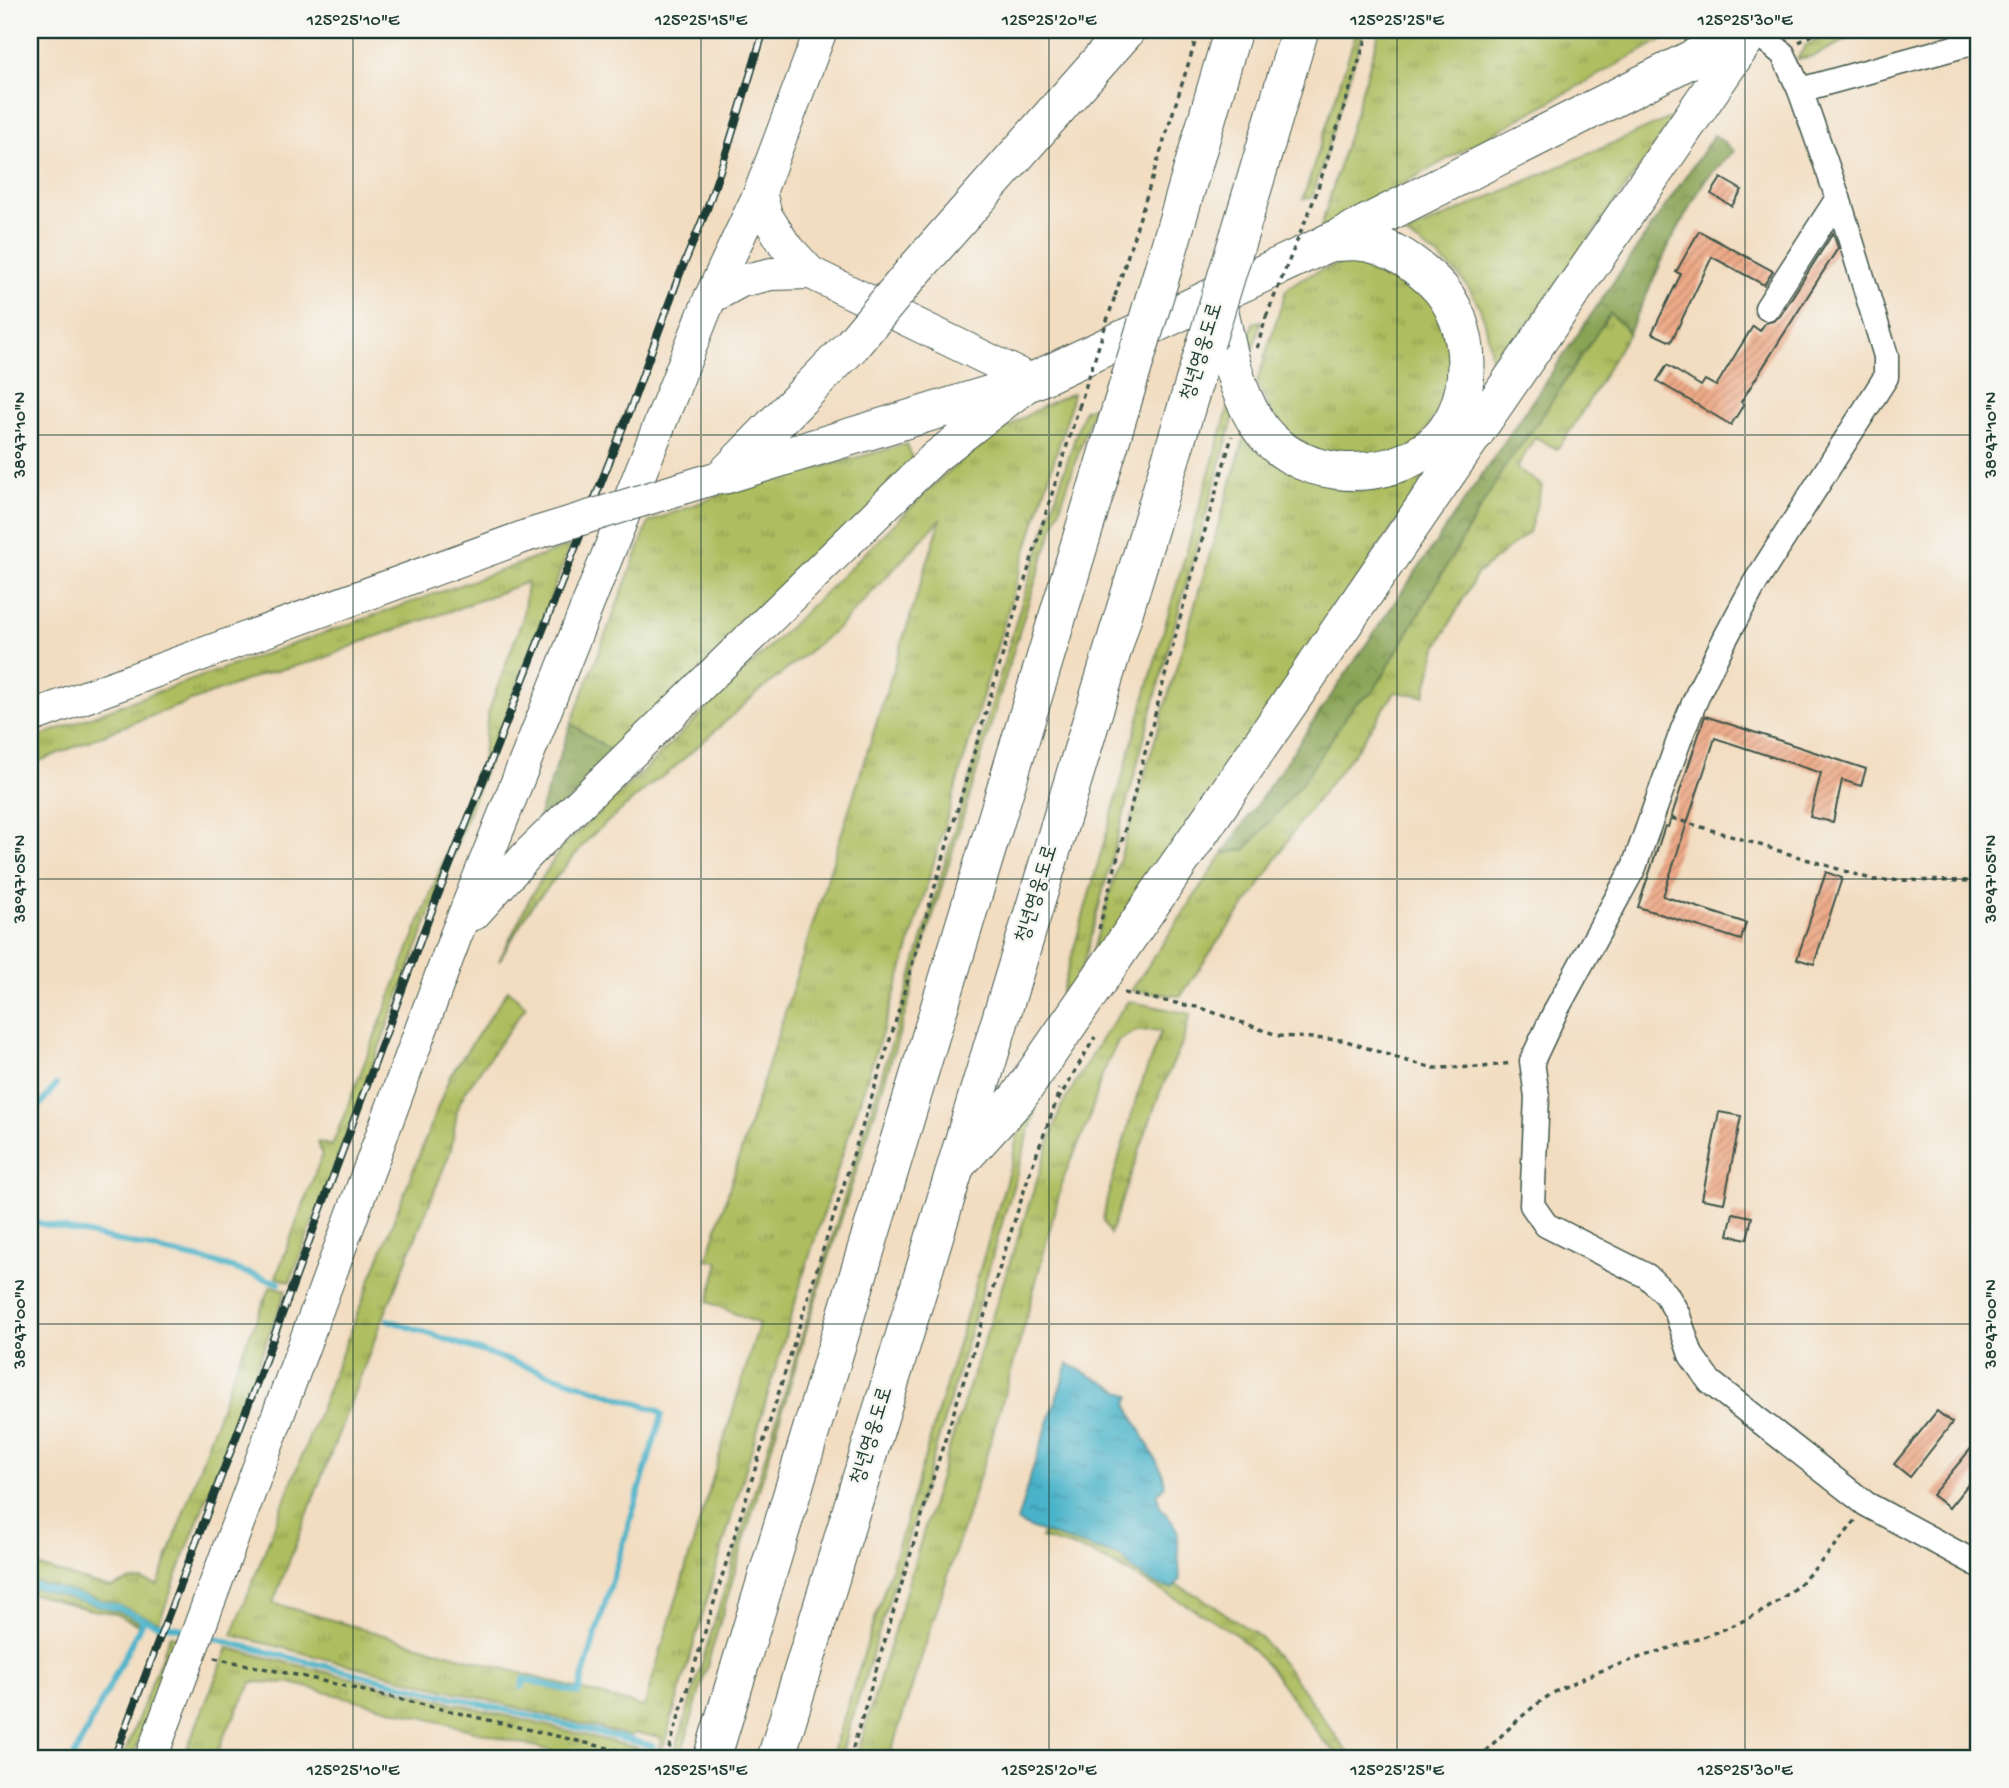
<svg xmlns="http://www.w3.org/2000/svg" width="2009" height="1788" font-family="'Gochi Hand','Poor Story',sans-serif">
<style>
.grass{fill:url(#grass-tufts);stroke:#667d4a;stroke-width:2}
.forest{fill:url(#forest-crowns);stroke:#547045;stroke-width:2}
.water{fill:url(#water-ripples);stroke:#34787e;stroke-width:2}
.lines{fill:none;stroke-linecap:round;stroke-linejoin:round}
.stream{stroke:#4ab3c9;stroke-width:6}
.building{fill:url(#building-hatch)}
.minor-casing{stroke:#3f5549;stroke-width:27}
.major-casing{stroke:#3f5549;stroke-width:34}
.highway-casing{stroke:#3f5549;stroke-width:39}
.path{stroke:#3f5549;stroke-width:3.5;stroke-dasharray:5 5;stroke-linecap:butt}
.minor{stroke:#fff;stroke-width:24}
.major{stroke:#fff;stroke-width:32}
.highway{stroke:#fff;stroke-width:37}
.rail-casing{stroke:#1f3d34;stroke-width:8}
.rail{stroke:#f6f6f2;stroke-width:5;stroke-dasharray:16;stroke-linecap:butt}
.major-bridge-casing{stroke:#3f5549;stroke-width:34;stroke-linecap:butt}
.highway-bridge-casing{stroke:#3f5549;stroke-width:39;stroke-linecap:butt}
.path-bridge{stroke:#3f5549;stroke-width:3.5;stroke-dasharray:5 5;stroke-linecap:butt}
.major-bridge{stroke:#fff;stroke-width:32}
.highway-bridge{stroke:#fff;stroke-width:37}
.ticks{fill:none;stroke:#1f3d34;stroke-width:2;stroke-opacity:0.45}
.labels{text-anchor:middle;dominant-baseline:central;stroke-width:5;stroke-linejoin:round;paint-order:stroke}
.street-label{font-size:21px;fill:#1f3d34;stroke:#f6f6f2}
.neatline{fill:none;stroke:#1f3d34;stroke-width:2.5}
.ticks-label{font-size:18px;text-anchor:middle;fill:#1f3d34}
</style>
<defs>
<pattern id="grass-tufts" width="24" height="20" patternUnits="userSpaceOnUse" patternTransform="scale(1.75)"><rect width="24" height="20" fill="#aebd5f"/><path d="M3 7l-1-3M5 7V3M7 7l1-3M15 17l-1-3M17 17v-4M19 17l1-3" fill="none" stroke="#8d9b4f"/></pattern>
<pattern id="forest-crowns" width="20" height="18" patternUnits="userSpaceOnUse" patternTransform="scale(1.75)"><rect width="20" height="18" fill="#8aa456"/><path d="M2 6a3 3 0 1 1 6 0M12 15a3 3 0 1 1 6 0" fill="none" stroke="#708748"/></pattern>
<pattern id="water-ripples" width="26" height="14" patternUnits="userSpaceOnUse" patternTransform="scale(1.75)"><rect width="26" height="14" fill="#4ab3c9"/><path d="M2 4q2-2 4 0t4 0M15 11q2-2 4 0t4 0" fill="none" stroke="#3d93a4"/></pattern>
<pattern id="building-hatch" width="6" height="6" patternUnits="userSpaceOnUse" patternTransform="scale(1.75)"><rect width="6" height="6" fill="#ea8"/><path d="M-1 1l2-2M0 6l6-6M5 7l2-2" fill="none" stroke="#c08c70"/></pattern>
</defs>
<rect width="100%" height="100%" fill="#f6f6f2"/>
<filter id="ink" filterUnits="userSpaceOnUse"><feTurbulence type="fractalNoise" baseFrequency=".0143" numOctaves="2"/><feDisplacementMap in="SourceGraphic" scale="14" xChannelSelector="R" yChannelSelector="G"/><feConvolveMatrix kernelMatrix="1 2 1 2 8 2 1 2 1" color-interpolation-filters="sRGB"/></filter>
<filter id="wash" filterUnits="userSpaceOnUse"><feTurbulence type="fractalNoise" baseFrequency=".00686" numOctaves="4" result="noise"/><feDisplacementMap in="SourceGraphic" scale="28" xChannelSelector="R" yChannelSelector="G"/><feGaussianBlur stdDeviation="1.57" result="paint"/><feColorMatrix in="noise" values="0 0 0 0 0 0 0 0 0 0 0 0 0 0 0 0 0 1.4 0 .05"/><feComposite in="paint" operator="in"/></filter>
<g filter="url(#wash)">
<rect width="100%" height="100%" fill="#f2ddc1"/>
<g class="grass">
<path d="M1357,30H1364L1312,198L1303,199Z"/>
<path d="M1380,30H1679L1320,230Z"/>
<path d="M1836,30H1867L1813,56L1797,59L1806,45Z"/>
<path d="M1677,115L1491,377C1493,303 1464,269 1402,233L1410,232Z"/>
<path d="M1353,261H1375L1436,291L1457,387L1409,454H1319L1285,430L1272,415L1257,382L1286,290C1304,273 1330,267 1353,261Z"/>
<path d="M1610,313L1629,333C1604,371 1585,413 1557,449L1535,437L1517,468L1542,486L1529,532L1477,574L1437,647L1424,696L1395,692L1357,749L1299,823L1256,891L1219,940L1181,996L1131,991L1223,854L1246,849L1302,783L1354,705L1373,692L1505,466L1536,425Z"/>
<path d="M1261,321L1179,609L1064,1036L1047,1044L1172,601L1253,323Z"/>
<path d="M1073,393L1068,415L1007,613L901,974L803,1276L660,1758H578L291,1683L252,1682L223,1738L216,1758H183L228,1648L658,1753L661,1737L636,1733L629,1736L232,1635L450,1076L508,990L526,1006L467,1089L458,1105L451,1150L380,1326L273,1603L429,1648L644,1707L759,1324L708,1302L719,1262L707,1259L941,519L839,627L755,695L667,774L655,781L590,837L531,907L499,961L531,896L561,848L627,787L941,478C981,444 1024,412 1073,393Z"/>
<path d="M1094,406L1026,610L935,909L896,1045L808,1324L680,1758H673L897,1025L1020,608L1084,410Z"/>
<path d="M1248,425L1334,488L1362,492L1388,487L1410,479L1433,467L1079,997Z"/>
<path d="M907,444L912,457L903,476L619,756L571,724L649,522L726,493Z"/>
<path d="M570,546L290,1282L276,1277L322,1155L318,1142L332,1146L482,762L488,713L523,617L527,582L459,608L366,640L320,660L263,674L130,724L30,765V740L143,697Z"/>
<path d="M1128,1001L1190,1014L1183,1041L1160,1092L1110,1234L1103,1220L1107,1199L1137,1096L1161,1031L1153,1030L1136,1031L1118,1041L1102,1075L1088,1123L1064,1176L1021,1338L983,1466L889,1758H856L945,1460L1061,1107L1104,1035Z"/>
<path d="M1035,1112L933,1457L840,1758H831L901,1537L1012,1161L1019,1127Z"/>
<path d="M271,1286L286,1290L159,1622L113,1603L30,1580V1564L111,1588L128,1581L142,1580L158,1585L233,1373Z"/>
<path d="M1043,1533L1122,1557C1132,1572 1154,1586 1172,1589L1176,1585L1201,1597L1260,1637L1290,1672L1352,1758H1343L1324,1742L1270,1668L1238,1636L1206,1616L1124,1570L1089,1552L1041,1538Z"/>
<path d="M30,1587L117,1611L138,1620L137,1624L113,1613L88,1609L30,1593Z"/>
<path d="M170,1635L178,1637L132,1758H123Z"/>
</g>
<g class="forest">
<path d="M1714,135L1734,151L1705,180L1670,243L1629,333L1610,313L1536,425L1505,466L1373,692L1354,705L1302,783L1246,849L1223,854Z"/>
<path d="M571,724L619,756L537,829L540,811Z"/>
</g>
<path class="water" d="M1068,1364L1130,1396L1127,1404L1163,1474L1165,1486L1157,1494L1160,1507L1177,1528L1180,1580L1172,1589C1154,1586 1132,1572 1122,1557L1032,1529L1017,1522L1029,1480Z"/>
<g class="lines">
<g class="stream">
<path d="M30,1114L35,1111L56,1085"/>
<path d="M30,1221L213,1262L279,1283"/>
<path d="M388,1320L657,1410L662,1415L578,1693L524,1679L522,1687"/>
<path d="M30,1584L118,1608L156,1624L189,1630"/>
<path d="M206,1635L231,1643L653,1746"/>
<path d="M73,1758L143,1620"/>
</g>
</g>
<g id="blocks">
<g class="building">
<path d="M1721,178L1742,190L1732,206L1711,194Z"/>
<path d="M1699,231L1773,271L1764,285L1712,257L1671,342L1652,333L1681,274L1676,272Z"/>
<path d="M1833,233L1838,248L1741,402L1744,404L1731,425L1657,381L1667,365L1701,386L1705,380L1716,386L1753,326L1760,331L1765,323L1773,321L1780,316Z"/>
<path d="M1705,716L1866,769L1861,786L1842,780L1833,822L1810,817L1821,773L1715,738L1663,896L1746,923L1741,940L1638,907L1665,826L1668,827Z"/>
<path d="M1826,872L1842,878L1814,964L1797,959Z"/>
<path d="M1719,1112L1741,1116L1724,1203L1702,1199Z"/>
<path d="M1733,1213L1752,1217L1747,1239L1728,1235Z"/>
<path d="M1937,1411L1952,1423L1910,1477L1894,1464Z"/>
<path d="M1979,1439V1471L1949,1508L1932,1495Z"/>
</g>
</g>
</g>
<g filter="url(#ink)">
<use href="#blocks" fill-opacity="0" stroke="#3f5549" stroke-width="2"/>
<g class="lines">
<defs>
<g id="minor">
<path d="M1754,30L1783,54L1800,90L1838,198L1886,356V377L1755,583L1726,637L1700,689L1682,732L1634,867L1556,1010L1532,1061L1537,1097L1532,1205L1546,1225L1647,1276L1666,1294L1677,1313L1691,1355L1710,1382L1866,1504L1979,1565"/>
<path d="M1800,90L1979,41"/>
<path d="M1767,308L1838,198"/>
</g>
<g id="major">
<path d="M710,298L741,281L771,274L811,273"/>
<path d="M663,494L725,475"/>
<path d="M30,717L526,536"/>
<path d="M474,914L529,853L935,457L1033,381L811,273L785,245L766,215L760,192"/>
<path d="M151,1758L456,935L710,298L760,192L821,30"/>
</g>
<g id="highway">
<path d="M1240,232L1300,30"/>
<path d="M1163,269L1233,30"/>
<path d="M912,273L1127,30"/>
<path d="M1219,306C1227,346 1234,386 1256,422C1291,479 1378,486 1430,447C1479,409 1476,321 1433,281C1413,262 1387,244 1359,242C1349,241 1337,243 1327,243"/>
<path d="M728,472L852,345"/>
<path d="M725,475L1033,381L1326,244L1749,30"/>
<path d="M962,1159L1017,1099L1752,30"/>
<path d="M712,1758L1129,381"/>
<path d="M776,1758L1206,343"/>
</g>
</defs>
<use href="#minor" class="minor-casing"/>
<use href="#major" class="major-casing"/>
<use href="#highway" class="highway-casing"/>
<g class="path">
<path d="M1799,42L1822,30"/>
<path d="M1315,197L1369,30"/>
<path d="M1115,296L1199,30"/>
<path d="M1257,348L1266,317"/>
<path d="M1672,818L1874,880L1979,881"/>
<path d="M1099,929L1183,607L1232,436"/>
<path d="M1124,993L1201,1008L1280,1036L1343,1040L1407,1061L1434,1068L1483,1067L1511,1063"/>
<path d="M1058,1100L1095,1037"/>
<path d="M214,1658L301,1676L650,1758"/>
<path d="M666,1758L815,1275L893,1030L1016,609L1079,407"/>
<path d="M850,1758L937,1465L1031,1169L1055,1105L1059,1089"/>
<path d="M1478,1758C1502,1736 1526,1709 1555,1692C1618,1657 1691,1648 1755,1615C1796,1595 1828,1555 1856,1520"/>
</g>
<use href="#minor" class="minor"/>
<use href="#major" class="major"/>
<use href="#highway" class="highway"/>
<defs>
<path id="rail" d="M114,1758L257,1382L423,933L629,412L679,276L707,209L729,144L764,30"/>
</defs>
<use href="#rail" class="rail-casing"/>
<use href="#rail" class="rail"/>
<defs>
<path id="major-bridge" d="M526,536L663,494"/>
<g id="highway-bridge">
<path d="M1206,343L1240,232"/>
<path d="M852,345L912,273"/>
<path d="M1129,381L1163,269"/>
</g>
</defs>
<use href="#major-bridge" class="major-bridge-casing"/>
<use href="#highway-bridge" class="highway-bridge-casing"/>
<g class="path-bridge">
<path d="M1266,317L1315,197"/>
<path d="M1079,407L1115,296"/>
</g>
<use href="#major-bridge" class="major-bridge"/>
<use href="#highway-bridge" class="highway-bridge"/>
</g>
</g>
<path class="ticks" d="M353,30V1758M701,30V1758M1049,30V1758M1397,30V1758M1745,30V1758M30,435H1979M30,879H1979M30,1324H1979"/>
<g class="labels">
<g class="street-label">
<text transform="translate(1203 352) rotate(-73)">청년영웅도로</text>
<text transform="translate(1038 894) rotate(-73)">청년영웅도로</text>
<text transform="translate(873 1436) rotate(-73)">청년영웅도로</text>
</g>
</g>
<rect width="2009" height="1788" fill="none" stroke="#f6f6f2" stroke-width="77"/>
<rect x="38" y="38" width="1932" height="1712" class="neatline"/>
<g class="ticks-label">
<text x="353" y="25">125°25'10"E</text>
<text x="701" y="25">125°25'15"E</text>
<text x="1049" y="25">125°25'20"E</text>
<text x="1397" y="25">125°25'25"E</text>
<text x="1745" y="25">125°25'30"E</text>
<text transform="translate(19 435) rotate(-90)" y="6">38°47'10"N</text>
<text transform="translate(1990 435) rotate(-90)" y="6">38°47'10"N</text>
<text transform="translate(19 879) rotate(-90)" y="6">38°47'05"N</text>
<text transform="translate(1990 879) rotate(-90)" y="6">38°47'05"N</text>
<text transform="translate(19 1324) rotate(-90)" y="6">38°47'00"N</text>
<text transform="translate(1990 1324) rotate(-90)" y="6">38°47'00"N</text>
<text x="353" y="1775">125°25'10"E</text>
<text x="701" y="1775">125°25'15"E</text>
<text x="1049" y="1775">125°25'20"E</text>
<text x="1397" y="1775">125°25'25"E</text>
<text x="1745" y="1775">125°25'30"E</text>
</g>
</svg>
